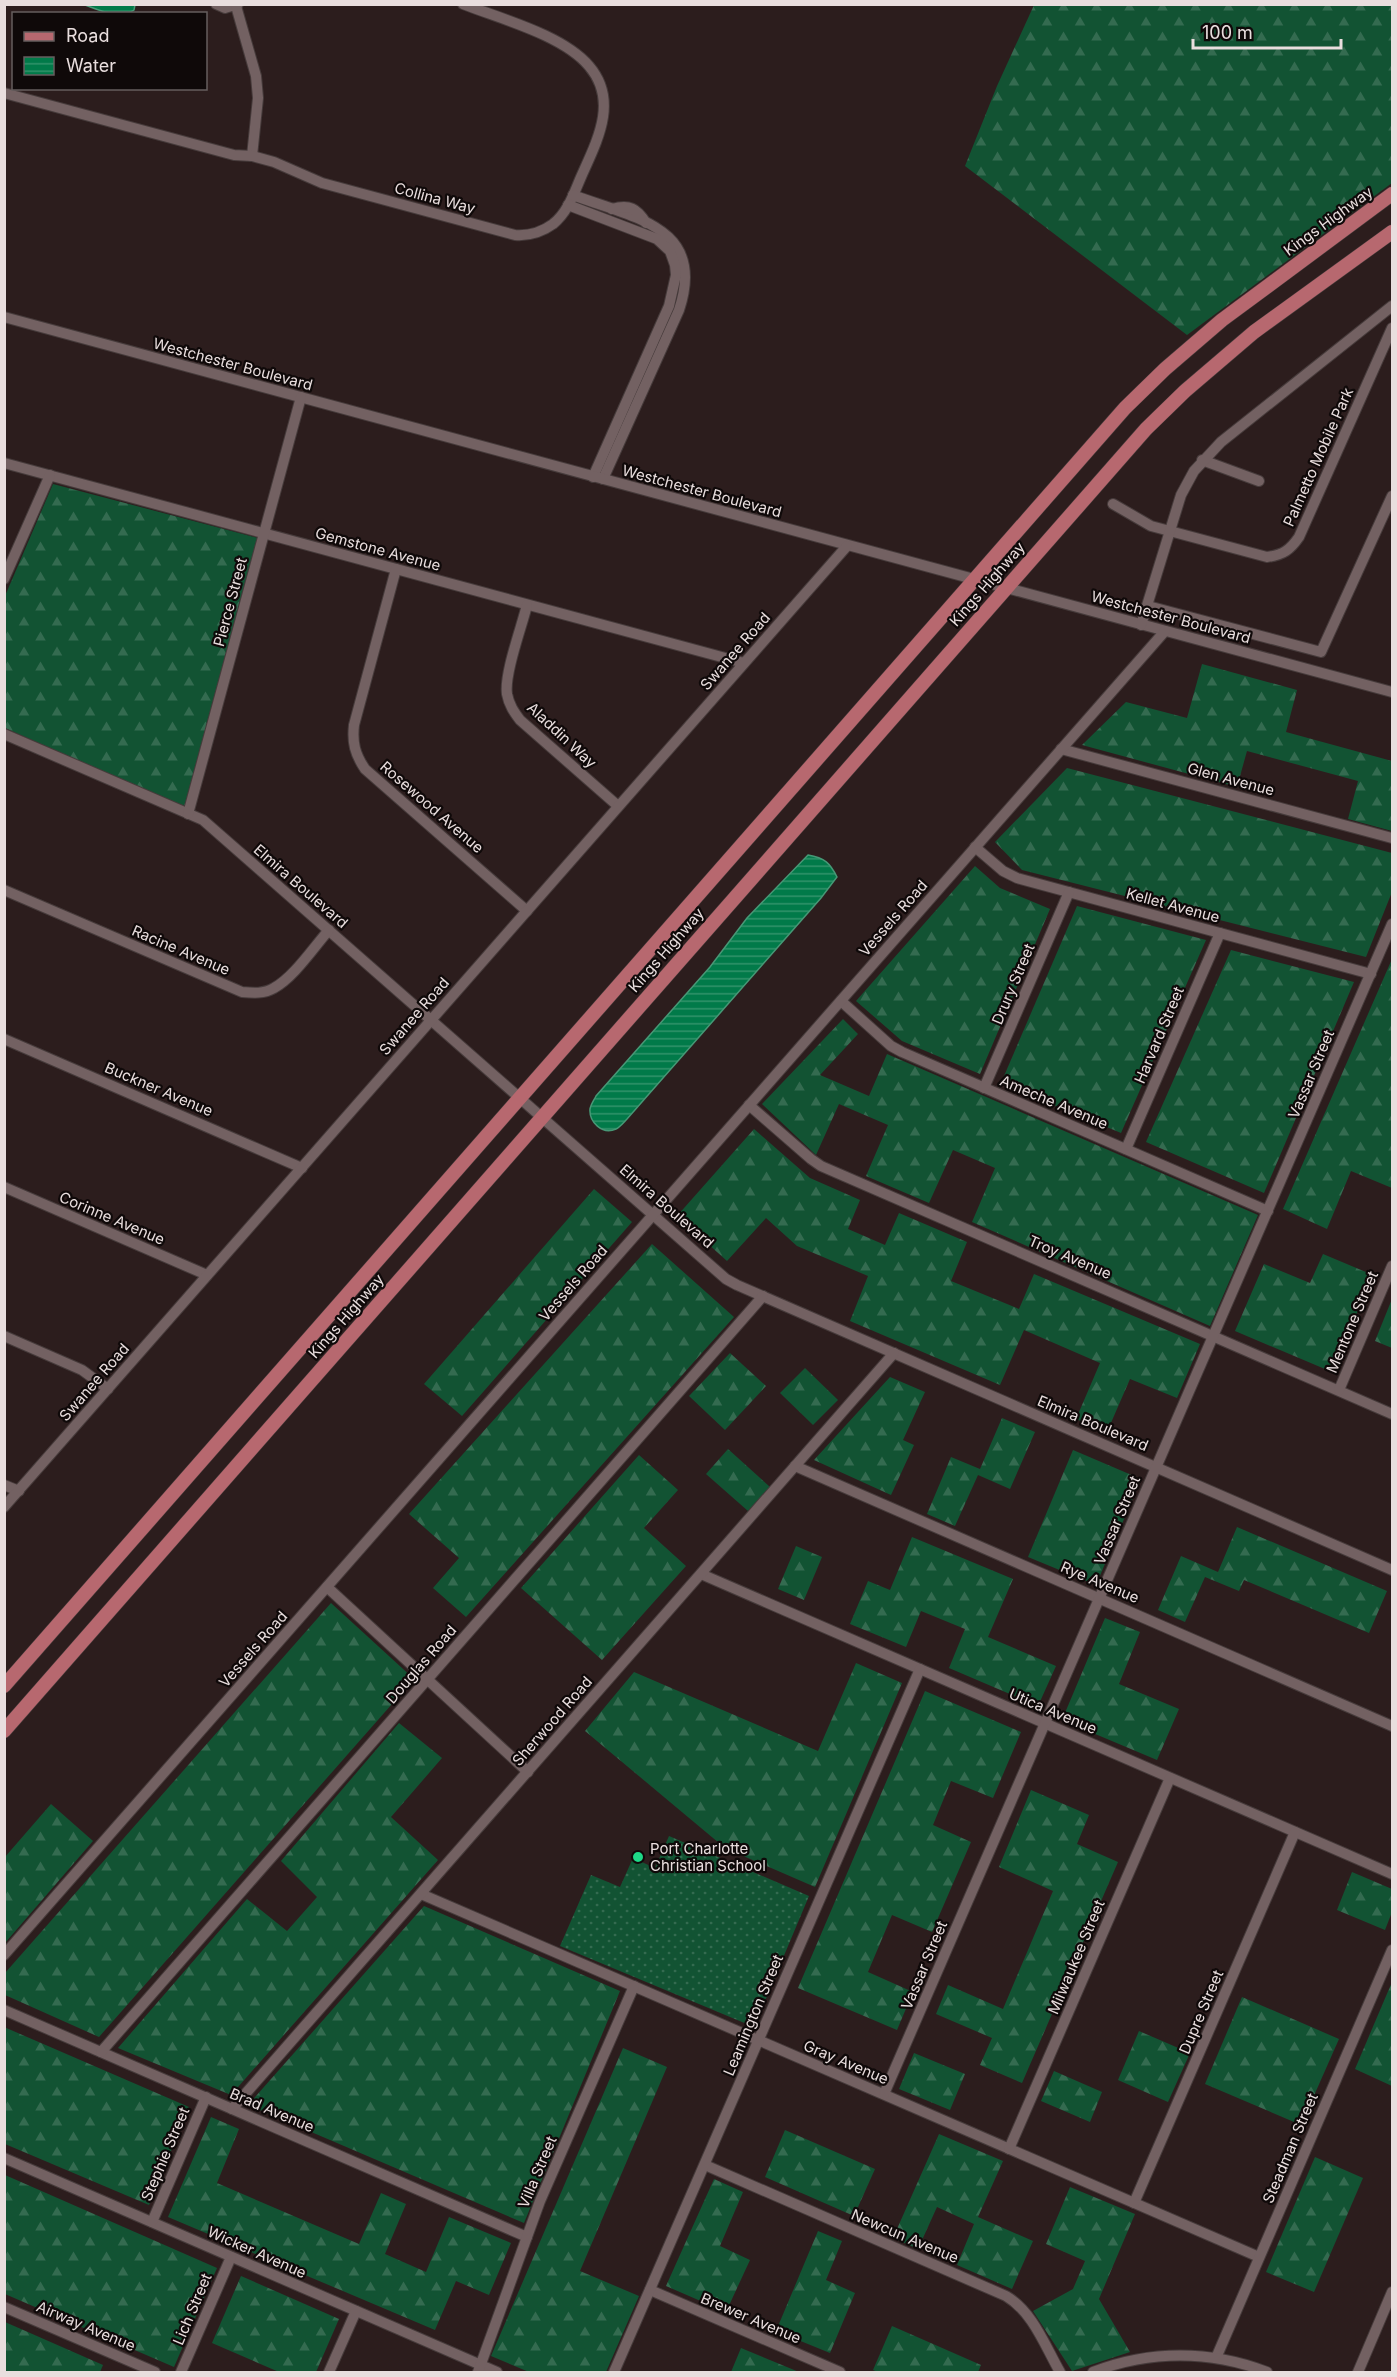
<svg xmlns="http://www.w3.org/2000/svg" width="1397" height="2377" font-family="Inter,sans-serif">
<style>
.grass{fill:url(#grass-dots)}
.forest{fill:url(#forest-firs)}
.water{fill:url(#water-rules);stroke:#479876;stroke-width:1.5}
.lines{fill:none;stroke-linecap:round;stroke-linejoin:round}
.minor-casing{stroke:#463b3b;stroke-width:12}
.major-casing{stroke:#463b3b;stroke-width:15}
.minor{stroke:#736162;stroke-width:10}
.major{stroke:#b7686f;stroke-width:14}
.poi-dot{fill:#1ed887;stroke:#0f0909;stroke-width:2}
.labels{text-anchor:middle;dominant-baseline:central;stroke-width:4.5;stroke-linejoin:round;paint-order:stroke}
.street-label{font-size:15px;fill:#e9dede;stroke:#0f0909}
.poi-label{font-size:15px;fill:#e9dede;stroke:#0f0909;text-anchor:start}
</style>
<defs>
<pattern id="grass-dots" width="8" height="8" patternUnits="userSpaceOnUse" patternTransform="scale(1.5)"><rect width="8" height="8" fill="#125333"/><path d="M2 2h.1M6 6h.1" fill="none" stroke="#346b50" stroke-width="1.8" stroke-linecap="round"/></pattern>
<pattern id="forest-firs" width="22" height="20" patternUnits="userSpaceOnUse" patternTransform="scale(1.5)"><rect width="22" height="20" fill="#125333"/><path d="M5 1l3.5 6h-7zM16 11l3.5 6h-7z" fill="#346b50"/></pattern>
<pattern id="water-rules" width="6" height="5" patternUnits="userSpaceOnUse" patternTransform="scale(1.5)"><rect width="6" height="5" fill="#017a49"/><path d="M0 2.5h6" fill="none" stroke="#32936b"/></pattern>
</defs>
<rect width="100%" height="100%" fill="#2c1d1d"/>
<path class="grass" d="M669,1836L809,1896L754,2027L560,1946L591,1875L620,1887L633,1858L655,1868Z"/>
<g class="forest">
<path d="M1034,5H1392V183L1187,335L965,166L997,86Z"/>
<path d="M53,484L258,538L185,808L5,728V596Z"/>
<path d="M1202,664L1297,690L1286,732L1392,761V831L1348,819L1358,781L1247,751L1237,787L1082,745L1126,702L1187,718Z"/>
<path d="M1067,768L1392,853V892L1366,957L1022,870L995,842Z"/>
<path d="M975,866L1000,888L1050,909L980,1074L902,1041L856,1001Z"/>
<path d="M1077,906L1206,940L1121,1133L1001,1083Z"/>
<path d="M1231,950L1354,982L1264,1193L1146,1142Z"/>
<path d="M1392,959V1188L1351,1171L1327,1229L1283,1209Z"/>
<path d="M843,1019L858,1034L820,1075L869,1096L887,1054L1258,1215L1210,1326L972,1222L995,1168L953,1150L929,1203L866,1176L888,1125L839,1104L816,1155L762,1104Z"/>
<path d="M754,1129L810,1178L860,1200L848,1229L885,1245L899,1213L967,1242L951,1281L1019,1309L1034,1274L1200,1344L1177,1398L1130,1379L1107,1432L1076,1419L1100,1363L1024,1330L1000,1385L850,1321L868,1276L797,1246L766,1218L727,1261L677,1216Z"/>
<path d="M594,1189L632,1222L462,1416L424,1384Z"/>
<path d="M652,1244L734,1317L466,1617L433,1588L459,1558L409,1514Z"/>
<path d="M1323,1254L1373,1275L1332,1372L1235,1331L1264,1264L1310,1283Z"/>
<path d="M1392,1299V1348L1375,1341Z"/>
<path d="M730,1353L766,1386L725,1430L689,1396Z"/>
<path d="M805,1368L838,1400L813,1425L780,1393Z"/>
<path d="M890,1377L925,1392L903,1440L914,1445L891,1495L814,1460Z"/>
<path d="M1002,1418L1035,1432L1010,1489L978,1475L955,1526L927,1514L951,1457L980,1469Z"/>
<path d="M728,1449L770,1487L748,1511L706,1474Z"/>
<path d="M1073,1450L1141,1479L1096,1585L1028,1557Z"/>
<path d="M639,1455L678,1490L644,1528L686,1566L602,1660L521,1588Z"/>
<path d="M1237,1527L1387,1591L1369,1633L1244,1580L1239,1591L1205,1577L1185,1622L1158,1610L1181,1556L1218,1572Z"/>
<path d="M912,1537L1013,1579L988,1637L1056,1666L1038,1706L949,1668L965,1629L921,1611L906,1647L850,1624L868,1581L890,1590Z"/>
<path d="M796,1546L822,1557L804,1600L778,1589Z"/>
<path d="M331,1603L414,1679L99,2037L5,1995V1973Z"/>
<path d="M1105,1618L1140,1632L1119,1684L1179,1709L1157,1760L1062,1720Z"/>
<path d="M856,1663L902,1683L815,1887L725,1848L585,1731L634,1672L818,1751Z"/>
<path d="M925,1691L1021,1732L993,1798L951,1781L933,1825L971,1842L932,1932L892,1915L868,1972L913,1992L897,2030L798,1988Z"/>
<path d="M399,1723L442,1758L391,1817L438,1860L231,2095L118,2048L247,1899L287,1931L317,1897L281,1861Z"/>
<path d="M1031,1790L1089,1815L1077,1844L1118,1862L1022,2083L980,2065L992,2038L936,2014L948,1985L1003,2009L1053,1891L999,1867Z"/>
<path d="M51,1804L93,1841L5,1943V1857Z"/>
<path d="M1352,1872L1392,1889V1912L1385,1930L1337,1910Z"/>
<path d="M424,1906L620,1991L524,2223L248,2105Z"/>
<path d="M1392,1982V2086L1355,2069Z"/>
<path d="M1242,1997L1339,2039L1301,2125L1205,2084Z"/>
<path d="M4,2027L189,2107L149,2205L5,2144Z"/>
<path d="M1139,2031L1190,2053L1168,2102L1118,2080Z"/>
<path d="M623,2048L667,2067L580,2271L639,2296L606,2372H529L491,2356Z"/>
<path d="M914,2053L965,2074L950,2110L899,2089Z"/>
<path d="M1054,2071L1102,2092L1090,2122L1041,2101Z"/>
<path d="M211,2117L239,2129L217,2183L359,2244L381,2193L406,2204L385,2254L426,2272L449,2217L511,2243L489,2295L456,2281L435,2330L168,2217Z"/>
<path d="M785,2130L875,2169L854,2216L765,2177Z"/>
<path d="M939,2134L1003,2161L978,2217L1033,2241L1012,2289L957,2265L974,2224L937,2207L918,2249L893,2238Z"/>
<path d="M1315,2157L1363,2178L1314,2292L1266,2272Z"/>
<path d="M5,2175L217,2268L174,2367L5,2294Z"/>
<path d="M714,2179L743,2192L720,2246L750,2260L726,2312L666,2286Z"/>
<path d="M1070,2187L1135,2214L1099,2299L1130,2352L1072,2371L1033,2311L1073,2289L1085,2261L1046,2244Z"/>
<path d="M818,2231L842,2241L826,2280L855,2293L830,2353L776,2331Z"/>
<path d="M241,2276L339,2319L316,2372H279L212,2343Z"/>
<path d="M5,2322L103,2365L100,2372H5Z"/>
<path d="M892,2326L981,2365L978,2372H878L873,2370Z"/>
<path d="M741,2348L799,2372H731Z"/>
</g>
<g class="water">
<path d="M85,5H135L134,10C120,20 99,10 85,5Z"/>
<path d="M808,855C825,858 830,863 837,877L821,898L627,1119C624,1122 620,1127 616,1129C602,1135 589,1122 590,1109C591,1104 594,1100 596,1096L710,967L747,918Z"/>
</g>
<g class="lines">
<defs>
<g id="minor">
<path d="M216,4L225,8L238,4"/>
<path d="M236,6L256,76L258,98L252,156"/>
<path d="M4,93L234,155L252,156L274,162L322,183L515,235C529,236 542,232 553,224C568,212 574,193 581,177C597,141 619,101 589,66C563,35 501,19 463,4"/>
<path d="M573,195C633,218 707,226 679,310L603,479"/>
<path d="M568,205L657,239L670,251L675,265L676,275L669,306L593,477"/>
<path d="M612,209C629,204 637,208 646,223"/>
<path d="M4,317L1392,692"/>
<path d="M1202,460L1259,481"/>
<path d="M4,463L744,663"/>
<path d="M1113,504L1151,526L1267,557C1283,555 1290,550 1299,537L1392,328"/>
<path d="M396,569L354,725C352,743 355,754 365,769L527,911"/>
<path d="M4,579L50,475"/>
<path d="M527,605C522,626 504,674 507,694C509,705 514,712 520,720L618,806"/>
<path d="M1148,606L1321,652L1392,496"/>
<path d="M1141,625L1181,495L1194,471L1221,442L1392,306"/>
<path d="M4,734L203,820L726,1279L737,1285L1392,1570"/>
<path d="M1061,749L1392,838"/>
<path d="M188,814L301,397"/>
<path d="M975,847L1003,871L1017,878L1371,974"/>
<path d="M4,890L242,992C253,993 264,994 274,988C294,977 313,948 329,930"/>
<path d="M841,1001L891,1046L902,1052L1268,1211"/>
<path d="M4,1039L302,1168"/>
<path d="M984,1088L1069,892"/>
<path d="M749,1105L811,1159L821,1166L1392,1414"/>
<path d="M1126,1149L1220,933"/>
<path d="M4,1187L207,1275"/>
<path d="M4,1336L82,1370L108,1389"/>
<path d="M1339,1390L1392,1266"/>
<path d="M795,1466L1392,1726"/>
<path d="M4,1485L19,1491"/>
<path d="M4,1507L847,546"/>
<path d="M701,1574L1392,1874"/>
<path d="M327,1587L528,1772"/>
<path d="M421,1894L1259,2257"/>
<path d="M4,1955L1165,631"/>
<path d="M4,2010L527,2237"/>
<path d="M101,2052L763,1296"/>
<path d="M884,2094L1392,924"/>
<path d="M232,2109L894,1353"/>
<path d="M1009,2149L1170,1778"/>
<path d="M4,2158L497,2372"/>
<path d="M705,2165L1006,2296C1033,2312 1045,2346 1060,2372"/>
<path d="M1134,2203L1295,1832"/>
<path d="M152,2222L206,2097"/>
<path d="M650,2290L840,2372"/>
<path d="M4,2307L155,2372"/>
<path d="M1216,2358L1392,1950"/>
<path d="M181,2372L231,2257"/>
<path d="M329,2372L356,2311"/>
<path d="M478,2372L540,2201L634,1986"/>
<path d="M614,2372L920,1669"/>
<path d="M1093,2372C1150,2350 1210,2350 1267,2372"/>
<path d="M1358,2372L1392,2292"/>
</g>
<g id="major">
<path d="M4,1686L1125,408L1165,369L1222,320L1392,194"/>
<path d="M4,1731L1146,429L1185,391L1254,332L1392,232"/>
</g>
</defs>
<use href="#minor" class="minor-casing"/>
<use href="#major" class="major-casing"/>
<use href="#minor" class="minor"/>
<use href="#major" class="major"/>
</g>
<circle class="poi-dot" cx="638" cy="1857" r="6"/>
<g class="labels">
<g class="street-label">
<text transform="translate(435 198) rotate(15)">Collina Way</text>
<text transform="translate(1328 221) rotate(-36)">Kings Highway</text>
<text transform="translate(233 364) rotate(15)">Westchester Boulevard</text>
<text transform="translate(1318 457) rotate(-66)">Palmetto Mobile Park</text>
<text transform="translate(702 491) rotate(15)">Westchester Boulevard</text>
<text transform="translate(378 549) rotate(15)">Gemstone Avenue</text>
<text transform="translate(987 584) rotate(-49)">Kings Highway</text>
<text transform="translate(230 602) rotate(-75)">Pierce Street</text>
<text transform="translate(1171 617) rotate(15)">Westchester Boulevard</text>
<text transform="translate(735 651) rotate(-49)">Swanee Road</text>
<text transform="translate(562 735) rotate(43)">Aladdin Way</text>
<text transform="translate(1231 779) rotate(15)">Glen Avenue</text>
<text transform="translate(432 807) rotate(41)">Rosewood Avenue</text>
<text transform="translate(301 886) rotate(41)">Elmira Boulevard</text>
<text transform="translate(1173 905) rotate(15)">Kellet Avenue</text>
<text transform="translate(893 918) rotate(-49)">Vessels Road</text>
<text transform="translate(181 950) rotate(23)">Racine Avenue</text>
<text transform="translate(666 950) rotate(-49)">Kings Highway</text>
<text transform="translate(1013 984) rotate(-67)">Drury Street</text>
<text transform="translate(414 1016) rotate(-49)">Swanee Road</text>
<text transform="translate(1159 1035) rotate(-67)">Harvard Street</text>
<text transform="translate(1311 1074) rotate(-67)">Vassar Street</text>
<text transform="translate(159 1089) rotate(23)">Buckner Avenue</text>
<text transform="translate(1054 1102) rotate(23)">Ameche Avenue</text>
<text transform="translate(667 1206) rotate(41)">Elmira Boulevard</text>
<text transform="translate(112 1218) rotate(23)">Corinne Avenue</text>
<text transform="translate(1070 1257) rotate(23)">Troy Avenue</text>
<text transform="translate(573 1283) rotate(-49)">Vessels Road</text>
<text transform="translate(346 1316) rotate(-49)">Kings Highway</text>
<text transform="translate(1352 1322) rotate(-67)">Mentone Street</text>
<text transform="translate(94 1382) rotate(-49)">Swanee Road</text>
<text transform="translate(1093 1423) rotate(23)">Elmira Boulevard</text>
<text transform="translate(1117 1520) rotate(-67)">Vassar Street</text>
<text transform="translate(1100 1582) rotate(23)">Rye Avenue</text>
<text transform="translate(253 1649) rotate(-49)">Vessels Road</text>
<text transform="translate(421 1664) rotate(-49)">Douglas Road</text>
<text transform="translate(1053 1711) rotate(23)">Utica Avenue</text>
<text transform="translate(552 1721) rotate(-49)">Sherwood Road</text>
<text transform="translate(1076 1957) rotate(-67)">Milwaukee Street</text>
<text transform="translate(924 1965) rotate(-67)">Vassar Street</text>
<text transform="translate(1201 2012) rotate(-67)">Dupre Street</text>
<text transform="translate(753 2015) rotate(-67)">Leamington Street</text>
<text transform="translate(846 2062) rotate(23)">Gray Avenue</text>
<text transform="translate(272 2110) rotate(23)">Brad Avenue</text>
<text transform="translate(1290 2148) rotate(-67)">Steadman Street</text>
<text transform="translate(165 2154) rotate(-67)">Stephie Street</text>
<text transform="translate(537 2172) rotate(-67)">Villa Street</text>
<text transform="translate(905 2236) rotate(23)">Newcun Avenue</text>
<text transform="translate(257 2252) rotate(24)">Wicker Avenue</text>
<text transform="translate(192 2309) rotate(-67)">Lich Street</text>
<text transform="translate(751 2318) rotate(23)">Brewer Avenue</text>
<text transform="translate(86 2326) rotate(23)">Airway Avenue</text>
</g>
<g class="poi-label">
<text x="650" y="1848">Port Charlotte<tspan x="650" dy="17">Christian School</tspan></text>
</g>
</g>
<rect width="1397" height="2377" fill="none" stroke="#e9dede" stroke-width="12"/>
<rect x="12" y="12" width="195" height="78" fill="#0f0909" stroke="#665e5e" stroke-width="1.5"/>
<rect x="24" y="32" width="30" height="9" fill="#b7686f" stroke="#665e5e" stroke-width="1.5"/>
<text x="66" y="42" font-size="18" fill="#e9dede">Road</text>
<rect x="24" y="57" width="30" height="18" fill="url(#water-rules)" stroke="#665e5e" stroke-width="1.5"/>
<text x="66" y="72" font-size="18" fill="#e9dede">Water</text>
<path d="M1193 39v9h148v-9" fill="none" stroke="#e9dede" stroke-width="3"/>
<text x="1202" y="39" font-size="18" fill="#e9dede" stroke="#0f0909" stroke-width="4.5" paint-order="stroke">100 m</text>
</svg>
